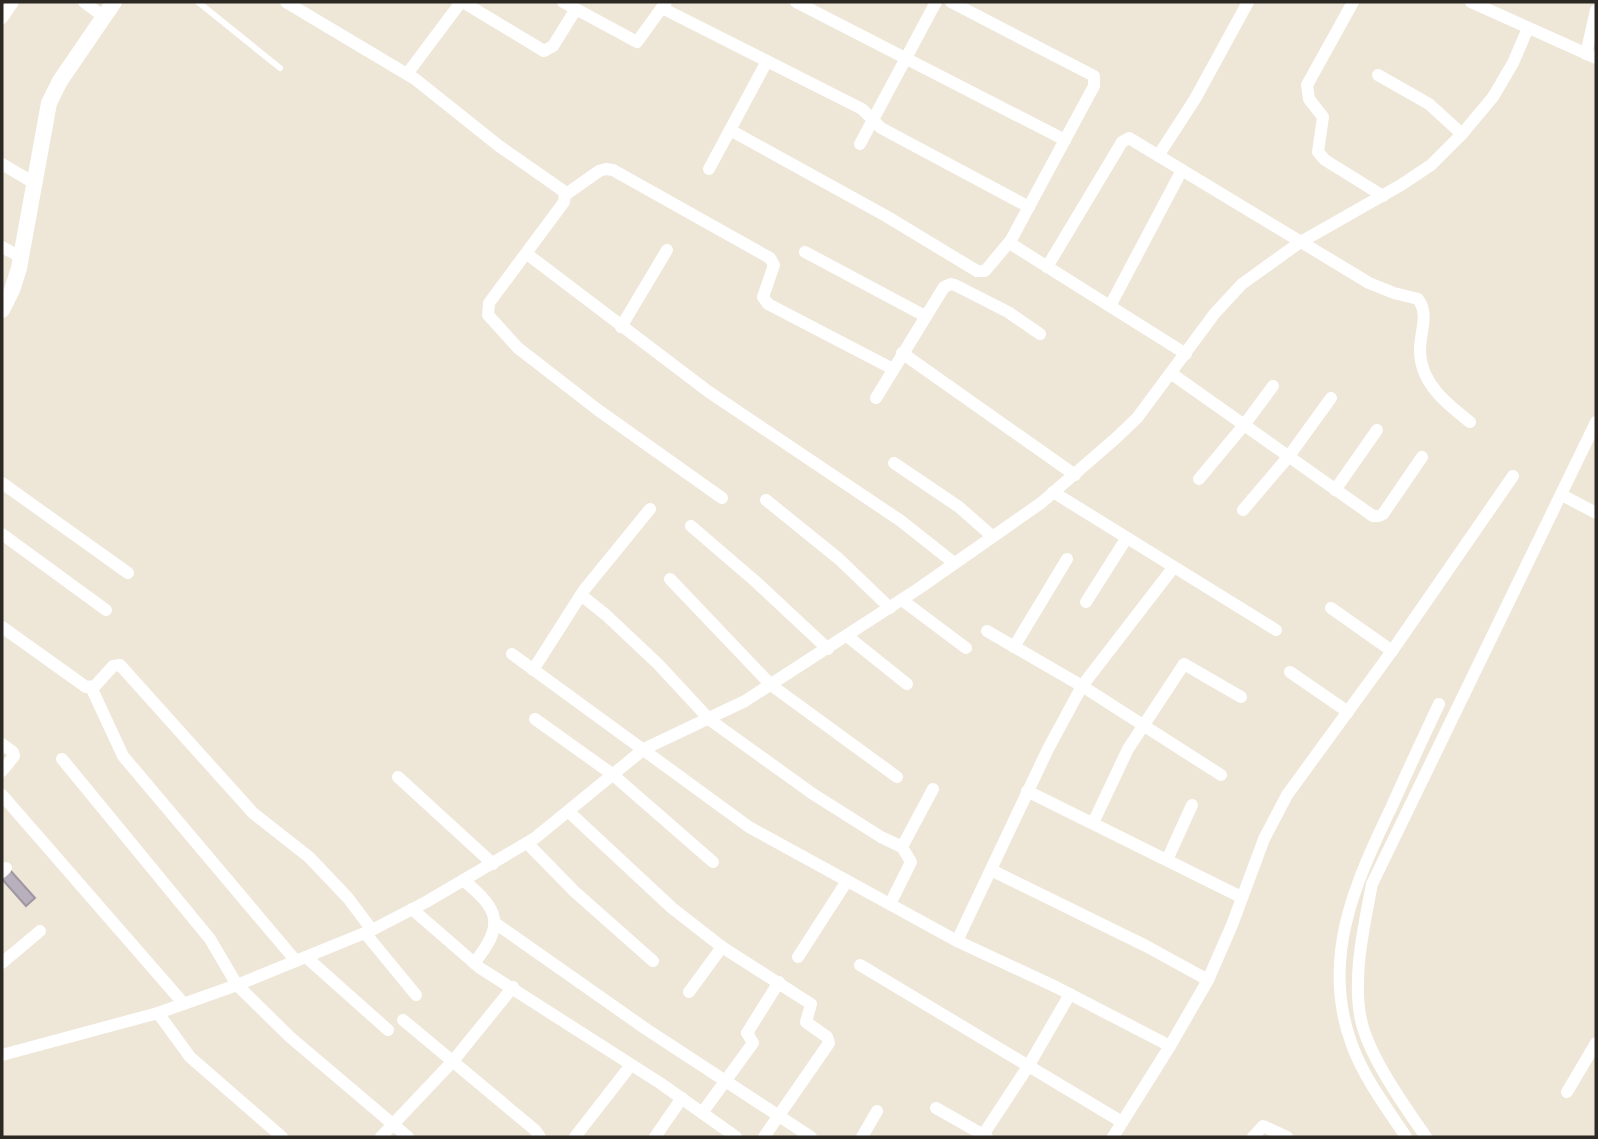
<svg xmlns="http://www.w3.org/2000/svg" width="1598" height="1139" font-family="Poppins,sans-serif">
<style>
.building{fill:#b9b0bd;stroke:#9f96a2;stroke-width:2}
.lines{fill:none;stroke-linecap:round;stroke-linejoin:round}
.service{stroke:#fff;stroke-width:6}
.minor{stroke:#fff;stroke-width:12}
.tertiary{stroke:#fff;stroke-width:16}
</style>
<rect width="100%" height="100%" fill="#eee6d7"/>
<path class="building" d="M9,869L35,898L26,906L2,879V875Z"/>
<g class="lines">
<path class="service" d="M198,2L280,68"/>
<g class="minor">
<path d="M84,2L104,17"/>
<path d="M286,2L415,79L499,146L562,190L565,195L564,202L489,303L488,315L518,348L598,410L722,498"/>
<path d="M463,2L544,51L553,46L576,9"/>
<path d="M563,2L637,42L666,2"/>
<path d="M796,2L1065,140"/>
<path d="M951,2L1094,76V86L1011,240V244L1186,354"/>
<path d="M1353,2L1307,85L1309,99L1323,117L1318,152L1325,160L1383,196"/>
<path d="M1471,2L1596,58"/>
<path d="M662,8L862,109L881,128L1029,207"/>
<path d="M2,18L13,2"/>
<path d="M1586,54L1596,10"/>
<path d="M407,74L461,2"/>
<path d="M1378,75L1429,104L1462,134"/>
<path d="M730,130L886,216L977,271H985L1011,240"/>
<path d="M860,144L936,2"/>
<path d="M1158,156L1195,99L1248,2"/>
<path d="M2,164L34,183"/>
<path d="M709,169L767,61"/>
<path d="M565,195L599,171L606,169L613,170L770,258L774,265L763,297L768,304L893,369"/>
<path d="M2,247L21,257"/>
<path d="M805,252L925,316"/>
<path d="M527,254L709,392L901,521L954,563"/>
<path d="M1047,267L1122,142L1129,138L1369,283L1394,293L1418,299C1430,315 1419,334 1420,352C1421,384 1447,404 1470,422"/>
<path d="M1110,306L1182,170"/>
<path d="M621,327L667,250"/>
<path d="M902,353L1075,475"/>
<path d="M1172,374L1373,516H1379L1383,514L1422,457"/>
<path d="M876,398L944,287L951,284L955,285L1008,312L1040,334"/>
<path d="M894,463L959,507L992,536"/>
<path d="M1199,479L1244,425L1273,386"/>
<path d="M2,483L128,573"/>
<path d="M1335,490L1377,430"/>
<path d="M1053,492L1276,630"/>
<path d="M1562,495L1596,513"/>
<path d="M766,500L839,559L890,608"/>
<path d="M1243,510L1289,456L1331,398"/>
<path d="M691,526L755,581L828,649"/>
<path d="M2,534L106,610"/>
<path d="M670,579L771,685L897,777"/>
<path d="M581,595L606,615L658,664L710,720L813,794L881,837L902,847"/>
<path d="M902,600L966,648"/>
<path d="M1086,602L1126,539"/>
<path d="M1331,608L1392,651"/>
<path d="M2,627L86,687L95,686L113,666L120,665L253,813L309,857L348,898L372,930"/>
<path d="M987,631L1082,686L1221,775"/>
<path d="M847,636L907,684"/>
<path d="M1014,647L1067,559"/>
<path d="M512,654L749,827L957,941L1056,987L1170,1046"/>
<path d="M533,670L584,590L650,509"/>
<path d="M1290,672L1348,712"/>
<path d="M91,687L123,756L296,961"/>
<path d="M535,719L612,774L713,862"/>
<path d="M2,744L13,752L14,756L2,771"/>
<path d="M62,759L210,939L237,985L290,1037L408,1137"/>
<path d="M398,777L493,864"/>
<path d="M1027,791L1241,897"/>
<path d="M2,795L184,1004"/>
<path d="M569,812L672,908L722,947L811,1004L806,1022L827,1037L829,1043L764,1137"/>
<path d="M1093,823L1128,749L1184,664L1241,697"/>
<path d="M527,843L575,892L653,961"/>
<path d="M1167,860L1192,805"/>
<path d="M991,870L1146,946L1208,980"/>
<path d="M2,872L6,868"/>
<path d="M463,880C500,910 505,925 474,963"/>
<path d="M890,904L911,862L902,847L933,789"/>
<path d="M412,909L480,968L660,1083L736,1137"/>
<path d="M495,923L646,1029L811,1137"/>
<path d="M365,933L416,995"/>
<path d="M957,941L1048,749L1082,686L1173,568"/>
<path d="M306,957L388,1030"/>
<path d="M798,957L847,881"/>
<path d="M2,963L40,931"/>
<path d="M860,965L1122,1122"/>
<path d="M689,992L722,947"/>
<path d="M158,1013L190,1057L282,1137"/>
<path d="M403,1020L535,1130L540,1137"/>
<path d="M2,1055L158,1013L237,985L372,930L426,902L535,838L644,749L745,701L918,589L1041,503L1115,439L1137,418L1215,313L1242,284L1299,243L1401,185L1431,165L1462,134L1493,97L1513,63L1528,28"/>
<path d="M1567,1092L1596,1043"/>
<path d="M936,1108L987,1137"/>
<path d="M702,1113L753,1043L747,1033L779,982"/>
<path d="M983,1135L1029,1065L1070,994"/>
<path d="M381,1137L453,1061L513,987"/>
<path d="M575,1137L631,1065"/>
<path d="M655,1137L682,1098"/>
<path d="M862,1137L877,1111"/>
<path d="M1113,1137L1170,1046L1208,980L1232,925L1264,839L1287,795L1392,651L1513,476"/>
<path d="M1253,1137L1263,1126L1287,1137"/>
<path d="M1406,1137C1387,1108 1364,1078 1352,1045C1320,959 1355,883 1392,806C1407,772 1423,738 1439,704"/>
<path d="M1426,1137C1405,1107 1371,1059 1362,1024C1351,982 1364,926 1372,884L1596,422"/>
</g>
<path class="tertiary" d="M2,310L12,290L19,268L49,103L60,81L114,2"/>
</g>
<rect width="1598" height="1139" fill="none" stroke="#2c2924" stroke-width="7"/>
</svg>
